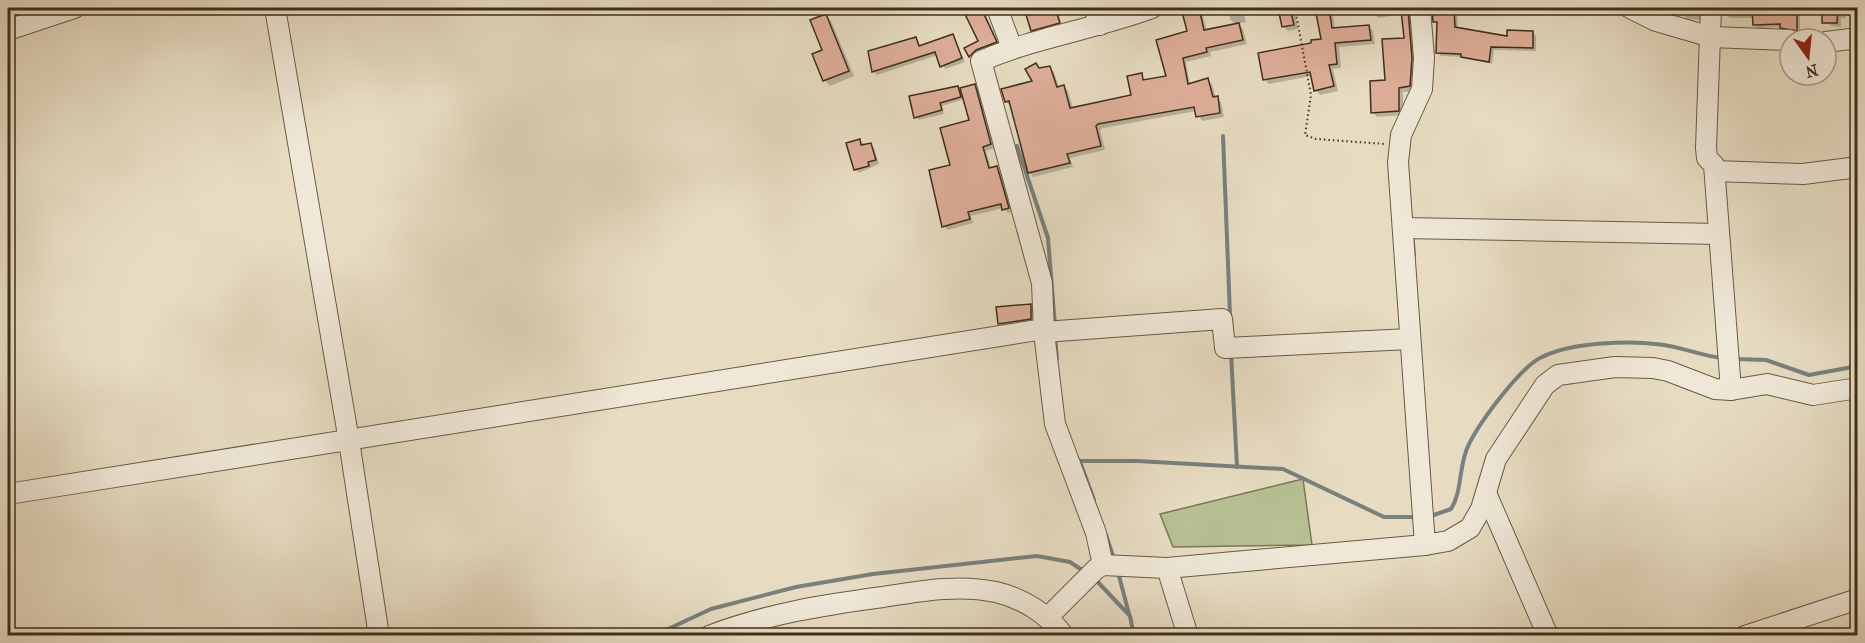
<svg xmlns="http://www.w3.org/2000/svg" width="1865" height="643" font-family="'IM FELL French Canon',serif">
<style>
.green{fill:#b6c093;stroke:#7a7857;stroke-width:1.5}
.shadow{fill:#0003}
.lines{fill:none;stroke-linecap:round;stroke-linejoin:round}
.stream{stroke:#77817d;stroke-width:4}
.building{fill:#deae99;stroke:#3f2f1b;stroke-width:1.5}
.minor-casing{stroke:#695a45;stroke-width:22}
.path{stroke:#3f2f1b;stroke-width:2;stroke-dasharray:1.5 3;stroke-linecap:butt}
.minor{stroke:#efe8d7;stroke-width:20}
</style>
<rect width="100%" height="100%" fill="#e7dcc2"/>
<filter id="stains"><feTurbulence type="fractalNoise" baseFrequency=".00333" numOctaves="4"/><feColorMatrix values="0 0 0 0 .2 0 0 0 0 .09 0 0 0 0 .02 0 0 0 .5 -.17"/></filter>
<radialGradient id="worn" r=".72"><stop offset=".6" stop-color="#630" stop-opacity="0"/><stop offset="1" stop-color="#630" stop-opacity=".3"/></radialGradient>
<path class="green" d="M1303,479L1312,545L1173,547L1160,514Z"/>
<g class="shadow">
<path d="M964,8H983L1000,46L974,60L966,48L980,41Z"/>
<path d="M1032,8H1056L1061,21L1032,29L1026,9Z"/>
<path d="M1182,8H1201L1207,31L1236,25L1231,20L1227,8H1294L1298,29L1288,31L1283,26L1280,9L1244,15L1246,22L1238,24L1243,29L1247,44L1210,52L1211,56L1186,62L1190,85L1207,80L1212,84L1216,98L1221,102L1224,117L1202,121L1196,111L1103,128L1100,130L1105,150L1070,158L1073,167L1033,177L1029,172L1011,106L1006,102L1034,82L1040,69L1049,67L1054,72L1059,88L1064,87L1068,91L1073,108L1133,96L1141,75L1146,81L1167,77L1189,32Z"/>
<path d="M1317,8H1332L1335,29L1369,26L1373,31L1375,44L1339,47L1341,68L1333,69L1338,91L1320,95L1316,90L1312,76L1269,84L1264,79L1323,40Z"/>
<path d="M1372,8H1390L1391,16L1378,18Z"/>
<path d="M1432,8H1457L1458,29L1509,38L1533,32L1536,36V51L1494,50L1492,64L1464,57L1441,56L1437,52L1438,25L1435,21Z"/>
<path d="M1655,8H1672L1673,9L1671,14Z"/>
<path d="M1683,8H1704L1702,20L1687,19L1683,15Z"/>
<path d="M1726,8H1800V33L1785,31L1782,27L1758,28L1754,25V18H1730L1726,15Z"/>
<path d="M1829,8H1846V18H1841V27L1832,26L1828,23Z"/>
<path d="M1407,11L1412,15L1416,63L1413,92H1403V115L1377,117L1373,112L1405,39Z"/>
<path d="M826,15L831,21L854,76L830,86L824,80Z"/>
<path d="M1062,24L1063,26L1036,34L1034,32Z"/>
<path d="M953,35L965,62L945,69L938,55L877,75L873,71L916,38L921,47Z"/>
<path d="M974,85L978,89L995,148L986,151L991,169L997,168L1001,172L1012,212L1008,213L1003,208L971,216L973,223L948,230L944,226L952,166L971,121L965,99L942,106L944,114L919,120L916,117L957,88L963,93Z"/>
<path d="M859,141L874,148L879,164L859,173L855,169Z"/>
<path d="M1030,305L1034,309L1035,322L1003,327L999,324Z"/>
</g>
<g class="lines">
<g class="stream">
<path d="M1223,136L1230,315"/>
<path d="M1017,146L1048,238L1055,326"/>
<path d="M1412,233L1414,255"/>
<path d="M1055,337L1057,359"/>
<path d="M1231,353L1237,467"/>
<path d="M1736,359L1766,360L1809,375L1858,366"/>
<path d="M1080,461H1137L1283,469L1384,517H1418"/>
<path d="M1080,462L1094,500"/>
<path d="M1428,517L1451,509C1463,490 1458,465 1469,444C1480,422 1520,367 1542,357C1572,342 1631,340 1664,345C1684,348 1703,356 1722,358"/>
<path d="M1106,535L1114,559"/>
<path d="M1118,572L1129,614"/>
<path d="M1094,578L1130,616L1134,636"/>
<path d="M653,636L711,609L796,587L873,574L1037,556L1070,562L1085,572"/>
</g>
</g>
<g class="building">
<path d="M962,8H981L997,42L976,50L969,57L964,48L978,41Z"/>
<path d="M1024,8H1055L1060,23L1031,31Z"/>
<path d="M1181,8H1199L1204,30L1239,23L1243,40L1206,48L1207,52L1183,58L1188,84L1208,78L1213,97L1218,96L1220,113L1196,117L1194,107L1098,124L1096,126L1101,146L1067,154L1070,163L1028,173L1009,101L1005,102L1001,89L1032,81L1025,69L1036,63L1039,68L1050,66L1057,87L1064,85L1070,108L1131,95L1127,76L1142,73L1143,80L1166,76L1156,40L1187,31Z"/>
<path d="M1278,8H1290L1294,25L1282,27Z"/>
<path d="M1315,8H1329L1332,28L1369,25L1371,40L1335,43L1337,64L1329,65L1334,86L1314,91L1310,72L1263,80L1258,53L1311,43V40L1321,39Z"/>
<path d="M1432,8H1454L1455,27L1507,36V30L1533,31V48L1491,47L1489,62L1461,57V54L1436,53L1437,22H1433Z"/>
<path d="M1752,8H1797V31L1780,28V24L1753,25Z"/>
<path d="M1822,8H1838L1837,23H1822Z"/>
<path d="M1408,9L1412,58L1410,86L1399,88V111L1371,113L1370,81L1385,80L1382,39L1404,38L1401,10Z"/>
<path d="M826,14L849,71L823,81L812,54L822,50L810,20Z"/>
<path d="M953,34L962,58L940,67L935,52L872,72L868,51L916,37L919,46Z"/>
<path d="M975,84L991,144L983,147L989,168L997,166L1009,208L1002,210L1001,204L968,212L970,219L942,227L929,170L950,165L940,128L969,120L960,88Z"/>
<path d="M958,86L961,97L940,103L942,110L914,118L909,96Z"/>
<path d="M860,139L861,145L871,143L876,160L868,162L869,166L854,170L846,143Z"/>
<path d="M1031,304V319L998,324L996,307Z"/>
</g>
<g class="lines">
<defs>
<g id="minor">
<path d="M275,8L349,441L379,636"/>
<path d="M997,8L1012,48"/>
<path d="M1094,8L1100,25"/>
<path d="M1420,8L1424,58L1422,89L1401,135L1398,162L1425,545"/>
<path d="M1630,8L1656,21L1711,37L1790,40"/>
<path d="M1711,8L1706,148L1707,158L1714,165L1731,390"/>
<path d="M8,30L74,8"/>
<path d="M1826,42L1858,38"/>
<path d="M1715,171L1803,174L1858,167"/>
<path d="M1404,228L1719,234"/>
<path d="M1044,332L1222,319L1225,348L1410,339"/>
<path d="M1486,493L1548,636"/>
<path d="M8,494L1044,329"/>
<path d="M1103,565L1096,533L1055,424L1044,332L1042,283L981,61C1036,37 1096,29 1152,8"/>
<path d="M1167,568L1188,636"/>
<path d="M1047,618L1096,569L1103,565L1167,568L1425,545L1448,541L1470,528L1481,509L1496,459L1545,385L1558,375L1615,367L1653,368L1668,371L1715,389L1731,390L1767,384L1813,395L1858,388"/>
<path d="M709,636C766,614 823,605 883,597C921,591 958,584 996,592C1022,598 1048,614 1064,636"/>
<path d="M1745,636L1858,599"/>
</g>
</defs>
<use href="#minor" class="minor-casing"/>
<path class="path" d="M1295,8L1311,95L1305,135L1316,139L1385,144"/>
<use href="#minor" class="minor"/>
</g>
<rect width="1865" height="643" fill="none" stroke="#e7dcc2" stroke-width="30"/>
<rect x="9" y="9" width="1847" height="625" fill="none" stroke="#3f2f1b" stroke-width="3"/>
<rect x="15" y="15" width="1835" height="613" fill="none" stroke="#3f2f1b" stroke-width="1.5"/>
<g transform="translate(1808 57) rotate(165)"><circle r="28" fill="#efe8d7" stroke="#a99e8c" stroke-width="1.5"/>
<path d="M0-4.5L10 22L0 15L-10 22Z" fill="#8f2418"/>
<text y="-9" font-size="16" font-weight="bold" text-anchor="middle" fill="#3f2f1b">N</text>
</g>
<rect width="100%" height="100%" filter="url(#stains)"/>
<rect width="100%" height="100%" fill="url(#worn)"/>
</svg>
